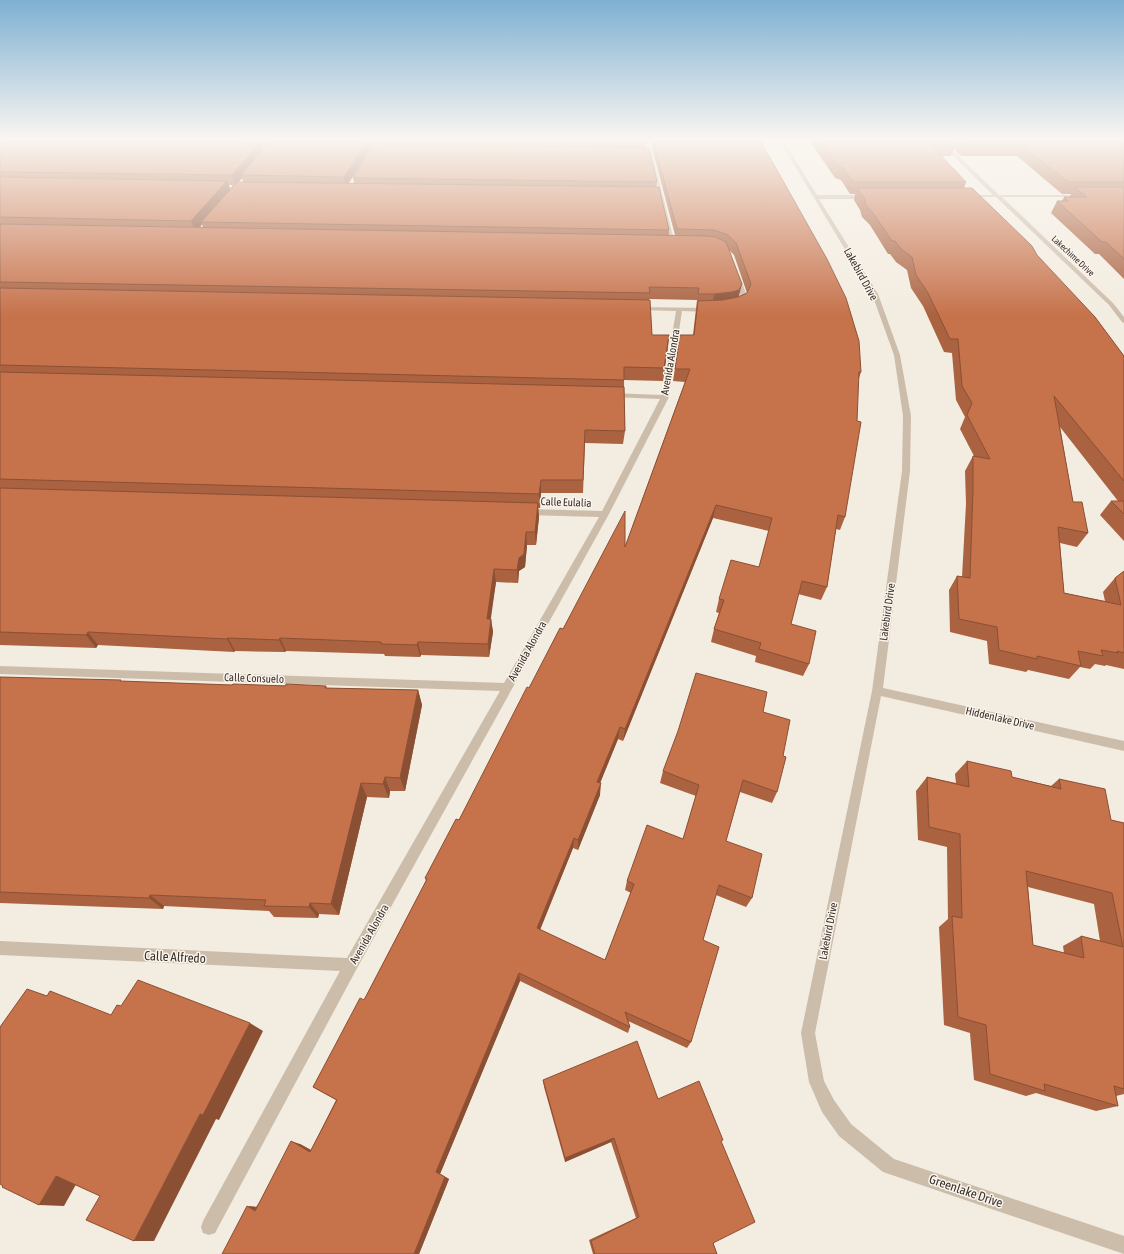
<svg xmlns="http://www.w3.org/2000/svg" width="1124" height="1254" font-family="'Asap Condensed',sans-serif">
<style>
.lines{fill:none;stroke-linecap:round;stroke-linejoin:round}
.service{fill:#ccbdab;fill-rule:evenodd}
.minor{fill:#ccbdab;fill-rule:evenodd}
.wall{fill:#aa6240;fill-rule:evenodd}
.shaded-wall{fill:#8b5034}
.building{fill:#c6724b;stroke:#8b5034;fill-rule:evenodd}
.labels{text-anchor:middle;dominant-baseline:central;stroke-width:3;stroke-linejoin:round;paint-order:stroke}
.far-street-label{font-size:9px;fill:#3a302a;stroke:#fbf5ed}
.street-label{font-size:11px;fill:#3a302a;stroke:#fbf5ed}
.near-street-label{font-size:13px;fill:#3a302a;stroke:#fbf5ed}
</style>
<rect width="100%" height="100%" fill="#f3ece0"/>
<g class="lines">
<g class="service">
<path d="M645,140H649L675,244L670,243Z"/>
<path d="M736,273L739,275L747,296L743,305L738,307L735,305L738,303L741,296L733,275Z"/>
<path d="M637,307L709,308L712,310L709,312L682,311L669,397L609,514L356,970L215,1233L209,1235L203,1233L201,1227L203,1221L340,971L0,955V941L347,958L500,691L0,674V666L504,683L599,517L526,515L522,512L526,509L602,511L660,399L612,397L608,395L612,393L662,395L676,311L639,310L637,309Z"/>
</g>
<g class="minor">
<path d="M779,140H783L817,195H868L871,197L868,199H819L878,294L900,355L911,416L910,471L883,688L1124,741V751L881,696L815,1033L824,1081L834,1100L851,1124L894,1159L1124,1236V1254L883,1172L839,1136L822,1112L809,1082L801,1033L872,691L902,471L903,416L894,355L872,294Z"/>
<path d="M937,140H942L999,195H1086V197H1002L1113,303L1124,317V323L1122,322L1109,305L996,197H966V195H993Z"/>
</g>
</g>
<g class="wall">
<path d="M0,140H376L373,144H377L376,140H647L646,148L657,182L656,187L669,230V235H675L650,140H760L861,372L858,381L845,517L840,530L836,529L827,587L821,600L798,594L791,624L809,664L803,676L755,662L756,656L711,642L714,629L719,613L716,612L719,599L759,567L769,531L713,518L623,741L618,739L600,783V795L578,850L573,848L540,930L605,960L631,893L625,890L627,881L683,839L696,796L660,783L663,771L763,712L777,792L772,803L740,792L726,841L752,898L746,907L716,895L703,940L691,1042L687,1048L628,1021L630,1027L628,1033L520,981L440,1174L449,1179L419,1254L247,1206L256,1207L300,1144L311,1150L336,1100L313,1087L364,1000L426,881L425,878L459,820L529,688L563,629L625,547L685,382L673,381L680,335H693L697,300L649,299L652,335H669L663,381L624,380L625,431L623,444L585,443L583,493H541L540,508H538L539,517L536,545H527L525,567L519,571L518,583L496,582L490,619H491L493,632L489,657L421,655L420,657L385,656L384,654L286,651L285,652L235,651L234,652L98,645L96,648L0,645ZM365,158L353,178L354,183H349ZM242,178L243,182H239ZM229,185H233L230,189ZM202,224L203,228H200ZM728,249L734,255L747,293L739,296Z"/>
<path d="M809,140H1124V279L1099,254H1095L1051,213L1057,201H1062L1064,197H1070L1071,194H1062L1017,156H961L954,149L951,156H941L966,182L964,188L1037,255L1124,356V541L1100,515L1111,501H1118L1060,427L1073,502L1088,533L1077,547L1060,543L1064,593L1105,601L1103,592L1115,578L1124,571V669L1106,665L1105,666L1095,664L1090,669L1080,667L1069,679L1028,670L1026,672L989,664L987,641L950,632L949,590L957,576L962,577L966,504L965,471L973,456H974L960,429L965,417L956,400L952,353L944,352L923,306L911,288L907,270L896,262L890,254H888L870,225L862,217L860,210L854,200L855,194H850L841,180L835,178Z"/>
<path d="M0,677L232,685L326,686L327,688L418,690L422,705L405,791H390L389,798L367,797L339,915L319,914L318,918L274,917L269,911L164,906L163,909L0,903Z"/>
<path d="M967,761L1012,777L1051,786L1059,779L1111,820L1124,823V1094L1116,1096L1118,1106L1096,1111L1036,1093L1026,1096L974,1080L970,1033L944,1025L939,927L948,919L947,847L918,840L916,791L927,777L956,783L955,774ZM1028,887L1094,904L1100,941L1081,936L1063,946L1064,953L1033,945Z"/>
<path d="M543,1080L658,1099L721,1141L713,1243L717,1254H593L589,1240L636,1218L611,1142L565,1162L544,1087Z"/>
</g>
<g class="shaded-wall">
<path d="M266,140H274L268,147Z"/>
<path d="M368,140H376L346,187L344,177Z"/>
<path d="M261,142L264,152L241,175L242,178L235,185L232,175Z"/>
<path d="M227,181L231,191L201,222L202,224L195,232L191,221Z"/>
<path d="M742,284L739,296L737,302L712,306L714,294Z"/>
<path d="M669,335L668,347L663,381L664,368Z"/>
<path d="M541,480V493L540,508L539,494Z"/>
<path d="M538,503L539,517L536,545L535,532Z"/>
<path d="M716,505L713,518L623,741L625,729Z"/>
<path d="M526,532L527,545L525,567L519,571L518,583L517,570L519,558Z"/>
<path d="M494,569L496,582L489,632L487,619Z"/>
<path d="M491,619L493,632L489,657L488,644Z"/>
<path d="M88,632L98,645L96,648L86,635Z"/>
<path d="M228,638L235,651L234,652L227,639Z"/>
<path d="M280,638L286,651L285,652L279,640Z"/>
<path d="M418,642L421,655L420,657L417,645Z"/>
<path d="M418,690L422,705L405,791L400,778Z"/>
<path d="M620,727L618,739L596,793L597,782Z"/>
<path d="M385,777L390,791L389,798L383,784Z"/>
<path d="M361,783L367,797L339,915L331,904Z"/>
<path d="M601,783L600,795L578,850V840Z"/>
<path d="M574,838L573,848L537,937V928Z"/>
<path d="M150,895L164,906L163,909L149,898Z"/>
<path d="M310,903L319,914L318,918L309,907Z"/>
<path d="M519,973L520,981L440,1174L449,1179L419,1254H414L436,1172Z"/>
<path d="M250,1023L263,1031L219,1120L216,1119L154,1241H134L200,1114Z"/>
<path d="M614,1138L611,1142L565,1162V1158Z"/>
<path d="M291,1141L300,1144L318,1154L310,1152Z"/>
<path d="M56,1176L79,1179L64,1206L39,1205Z"/>
<path d="M247,1206L258,1207L255,1211Z"/>
</g>
<g class="building">
<path d="M0,140H134L261,142L232,175L0,172Z"/>
<path d="M271,140H368L344,177L241,175Z"/>
<path d="M516,140H647V142Z"/>
<path d="M653,140H760L827,259L846,298L859,341L861,372H859L857,421L861,422L845,517L838,515L827,587L802,581L791,624L816,631L809,664L759,649L761,643L714,629L724,600L719,599L731,560L759,567L772,518L716,505L625,729L620,727L597,782L601,783L578,840L574,838L537,928L605,960L634,884L627,881L647,825L683,839L699,785L663,771L678,731L696,673L767,692L763,712L790,720L783,756L786,757L777,792L743,780L726,841L762,854L752,898L719,885L703,940L719,947L691,1042L625,1012L630,1027L519,973L436,1172L445,1177L414,1254H222L247,1206L255,1211L291,1141L310,1152L337,1100L313,1087L360,998L364,1000L427,879L425,878L456,819L459,820L527,687L529,688L560,628L563,629L625,511V547L690,369H675L680,335H694L698,301L723,300L738,297L747,293L751,284L736,243L728,235L714,230L677,229Z"/>
<path d="M819,140H951L955,145H931L966,182H853L844,169L838,166Z"/>
<path d="M960,140H1124V182H1068L1021,145H965Z"/>
<path d="M373,144L649,148L657,182L353,178Z"/>
<path d="M0,177L227,181L191,221L0,217Z"/>
<path d="M237,182L659,187L669,230L201,222Z"/>
<path d="M1074,187H1124V259L1106,242H1102L1057,201H1068L1064,197H1087Z"/>
<path d="M857,188H972L1032,246L1037,255L1095,317L1124,356V481L1054,396L1073,502H1082L1088,533L1058,527L1064,593L1121,605L1115,578L1124,571V653L1117,651L1118,653L1101,650L1103,656L1078,651L1081,666L1037,656V659L999,650L997,627L959,619L957,576L970,578L973,490V456L990,459L967,415L972,403L962,386L958,339H950L928,293L916,275L912,257L901,249L895,241H892L873,213L866,205L864,198Z"/>
<path d="M0,224L706,236L716,237L726,242L742,284L739,290L732,292L714,294H698L699,288L649,287L650,293L0,282Z"/>
<path d="M0,288L650,300L652,335H669L664,368L624,367V380L0,365Z"/>
<path d="M0,372L624,387L625,431L585,430L583,480H541L539,494L0,479Z"/>
<path d="M0,488L538,503L535,532H526L524,554L519,558L517,570L494,569L487,619H491L488,644L418,642L417,645L381,644V642L280,638L279,640L228,638L227,639L88,632L86,635L0,632Z"/>
<path d="M1111,501H1124V514Z"/>
<path d="M0,677L121,680L120,681L232,685L233,684L286,686V684L326,686L325,688L418,690L400,778L385,777L383,784L361,783L331,904L310,903L309,907L264,906L266,900L150,895L149,898L0,892Z"/>
<path d="M967,761L1011,771L1012,777L1061,789L1059,779L1105,789L1111,820L1124,823V1089L1114,1086L1118,1106L1044,1084L1045,1091L990,1074L986,1025L958,1017L952,916L962,918L960,834L929,827L927,777L969,787ZM1026,871L1112,893L1123,947L1081,936L1084,958L1033,945Z"/>
<path d="M138,980L250,1023L203,1115L200,1114L134,1241L86,1220L100,1196L56,1176L39,1205L2,1187L3,1186L0,1184V1027L27,989L47,996L50,991L111,1015L117,1005L121,1006Z"/>
<path d="M637,1041L658,1099L699,1081L723,1140L721,1141L755,1222L713,1243L717,1254H595L591,1241L639,1217L614,1138L565,1158L543,1080Z"/>
</g>
<linearGradient id="sky" x2="0" y2="1"><stop stop-color="#7eb0d2"/><stop offset="0.44" stop-color="#faf6f1"/><stop offset="1" stop-color="#faf6f1" stop-opacity="0"/></linearGradient>
<rect width="1124" height="316" fill="url(#sky)"/>
<g class="labels">
<g class="far-street-label">
<text transform="translate(1073 256) rotate(43)">Lakechime Drive</text>
</g>
<g class="street-label">
<text transform="translate(861 274) rotate(61)">Lakebird Drive</text>
<text transform="translate(670 362) rotate(-80)">Avenida Alondra</text>
<text transform="translate(566 502) rotate(2)">Calle Eulalia</text>
<text transform="translate(887 612) rotate(-82)">Lakebird Drive</text>
<text transform="translate(527 651) rotate(-61)">Avenida Alondra</text>
<text transform="translate(254 678) rotate(2)">Calle Consuelo</text>
<text transform="translate(1000 718) rotate(13)">Hiddenlake Drive</text>
<text transform="translate(828 931) rotate(-79)">Lakebird Drive</text>
<text transform="translate(369 934) rotate(-60)">Avenida Alondra</text>
</g>
<g class="near-street-label">
<text transform="translate(175 957) rotate(3)">Calle Alfredo</text>
<text transform="translate(966 1191) rotate(19)">Greenlake Drive</text>
</g>
</g>
</svg>
